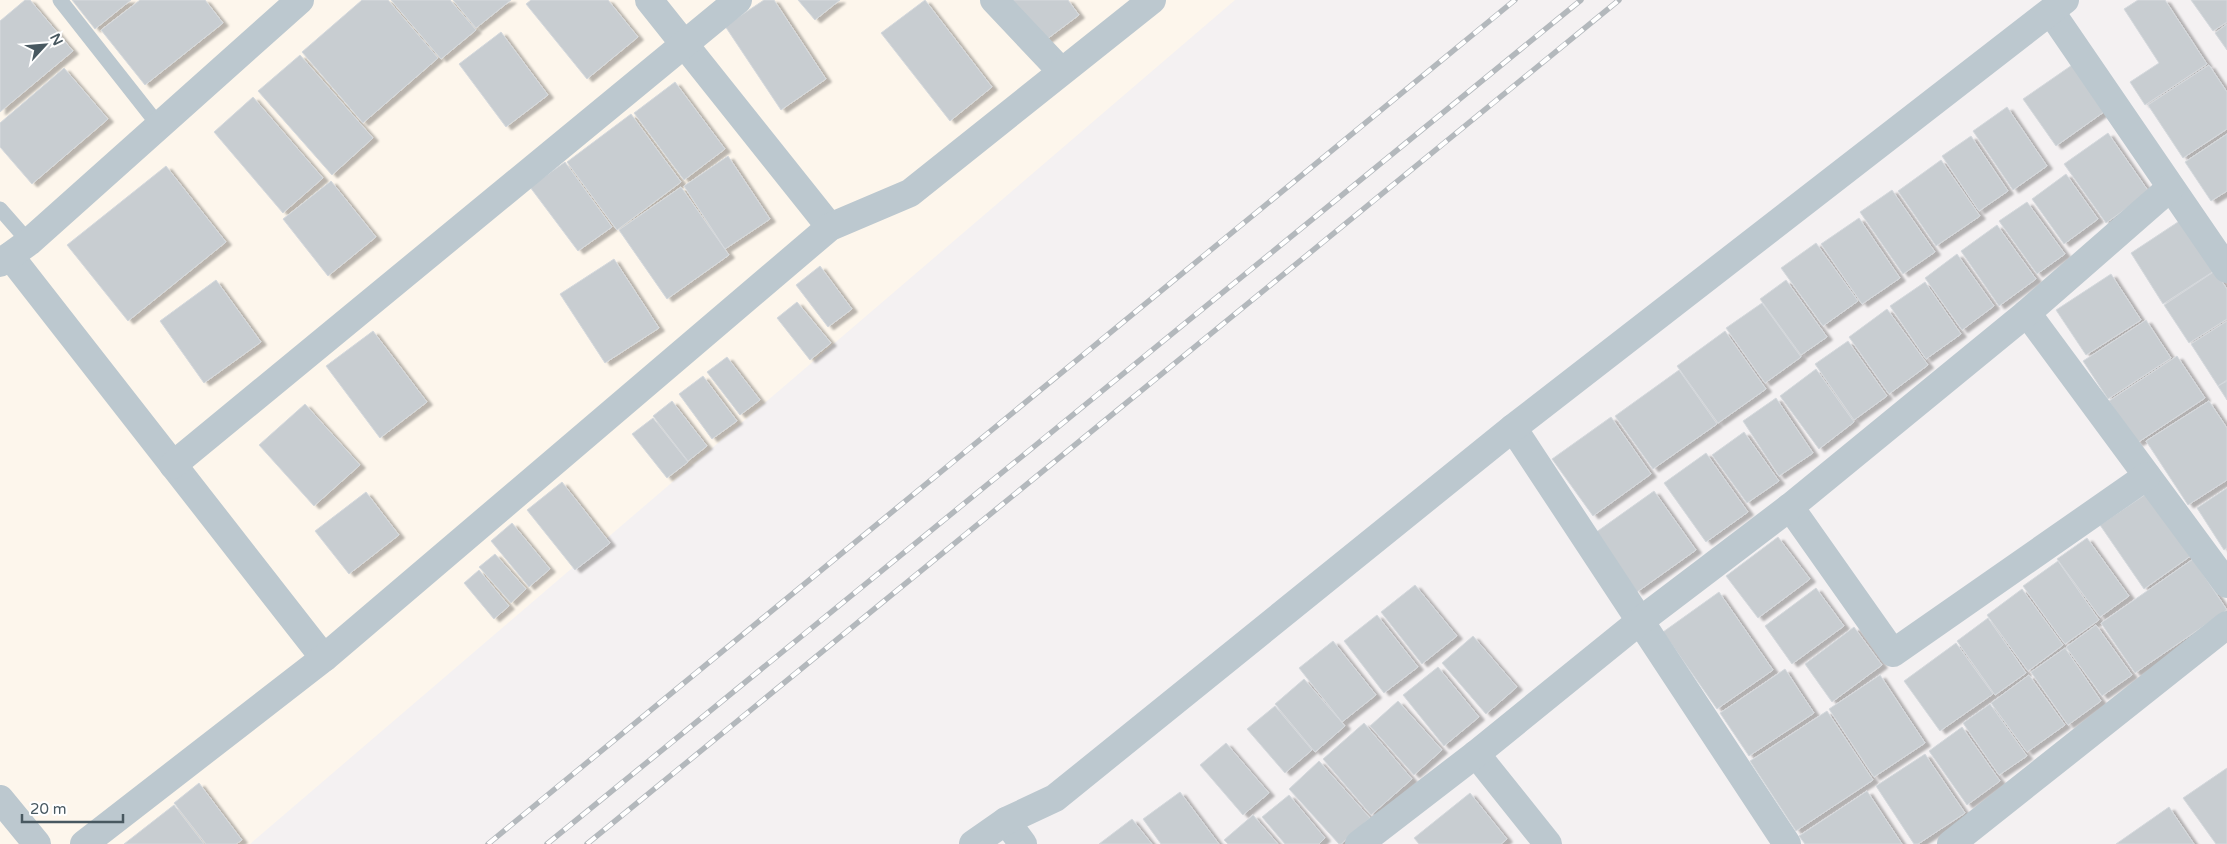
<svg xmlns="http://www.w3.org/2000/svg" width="2227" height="844" font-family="'Varela Round',sans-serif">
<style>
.commercial{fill:#fdf6ec}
.building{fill:#c8cdd1;stroke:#d5d9dd;filter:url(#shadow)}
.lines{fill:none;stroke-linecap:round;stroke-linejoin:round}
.lane{stroke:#bcc8cf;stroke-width:15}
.street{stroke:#bcc8cf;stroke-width:28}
.rail-casing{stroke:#b3b8bc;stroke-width:5.5}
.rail{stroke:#fff;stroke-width:4;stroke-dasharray:11;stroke-linecap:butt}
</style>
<defs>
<filter id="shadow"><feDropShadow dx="5.5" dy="3" stdDeviation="1" flood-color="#0004"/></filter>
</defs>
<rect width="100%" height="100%" fill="#f4f1f2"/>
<path class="commercial" d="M0,0H1235L250,844H0Z"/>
<g class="building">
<path d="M25,0H30L73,51L0,112V21Z"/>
<path d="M72,0H131L95,29Z"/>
<path d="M140,0H205L223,23L145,85L101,30Z"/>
<path d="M362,0H388L438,58L363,123L302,52Z"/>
<path d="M391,0H450L476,30L441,59Z"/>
<path d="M453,0H511L476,28Z"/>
<path d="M531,0H608L638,37L587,79L526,4Z"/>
<path d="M764,0H774L826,79L781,110L725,26Z"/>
<path d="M798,0H840L815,20Z"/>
<path d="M925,0L992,87L950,121L881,33Z"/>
<path d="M1012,0H1068L1079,15L1043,42Z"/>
<path d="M2138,0H2165L2207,64L2145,105L2130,82L2159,63L2124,9Z"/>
<path d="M2191,0H2227V22L2213,31Z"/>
<path d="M2227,24V50L2215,33Z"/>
<path d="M501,32L548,95L506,127L459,64Z"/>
<path d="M300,55L373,138L332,175L258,91Z"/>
<path d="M2075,63L2108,109L2056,146L2023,99Z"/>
<path d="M2209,65L2227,92V129L2183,158L2148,105Z"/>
<path d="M64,68L108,119L32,184L0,147V123Z"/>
<path d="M675,82L725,149L684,180L634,113Z"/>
<path d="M253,97L323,178L283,213L214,132Z"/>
<path d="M2007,107L2047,166L2013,190L1973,131Z"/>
<path d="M631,114L681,182L617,230L567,162Z"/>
<path d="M2108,133L2149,192L2106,223L2064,164Z"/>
<path d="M2227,134V191L2211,201L2185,162Z"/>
<path d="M1971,136L2008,191L1979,211L1942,156Z"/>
<path d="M728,156L770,219L725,249L684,186Z"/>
<path d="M1941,160L1980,216L1936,246L1898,191Z"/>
<path d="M565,162L612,227L578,251L530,187Z"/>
<path d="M166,166L226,242L128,321L67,245Z"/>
<path d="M2066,174L2098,219L2064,244L2032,199Z"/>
<path d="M331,181L376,237L328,276L283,219Z"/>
<path d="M681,187L729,255L667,299L619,230Z"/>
<path d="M1892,190L1935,252L1903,274L1860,212Z"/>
<path d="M2027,202L2065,254L2037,274L1999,221Z"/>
<path d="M1859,218L1900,278L1862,304L1821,244Z"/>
<path d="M2184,218L2217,269L2163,304L2131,253Z"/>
<path d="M1997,225L2036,279L1999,306L1961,251Z"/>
<path d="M1816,243L1858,301L1823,326L1781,268Z"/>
<path d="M1957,254L1994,306L1962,330L1925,278Z"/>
<path d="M614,259L659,328L605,363L560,294Z"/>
<path d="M820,266L852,309L828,327L796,285Z"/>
<path d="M2215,271L2227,289V319L2189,343L2164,305Z"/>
<path d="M2111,274L2141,320L2086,355L2056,310Z"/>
<path d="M216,280L261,342L204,383L160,321Z"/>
<path d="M1786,280L1827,337L1801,355L1760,299Z"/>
<path d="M1925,282L1961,334L1926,359L1890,306Z"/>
<path d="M797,302L831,343L810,360L777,318Z"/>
<path d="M1762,303L1801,357L1765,383L1726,328Z"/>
<path d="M1887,309L1928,365L1889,394L1849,337Z"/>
<path d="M2146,320L2171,358L2108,399L2083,361Z"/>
<path d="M2227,321V380L2218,386L2191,344Z"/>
<path d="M373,331L427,402L380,438L326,366Z"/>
<path d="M1725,331L1766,389L1718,423L1677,366Z"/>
<path d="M1848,341L1887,396L1854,420L1815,364Z"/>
<path d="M2177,356L2205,398L2137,443L2109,401Z"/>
<path d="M727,357L760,400L740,415L707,372Z"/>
<path d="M1816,369L1854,422L1819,449L1780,396Z"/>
<path d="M1679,370L1717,424L1653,469L1615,416Z"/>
<path d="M703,376L737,421L712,439L679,394Z"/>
<path d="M2227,381V400L2218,386Z"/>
<path d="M1776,398L1813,453L1779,476L1743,421Z"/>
<path d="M672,401L707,446L688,461L653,416Z"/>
<path d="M2209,401L2227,428V480L2188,505L2146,441Z"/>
<path d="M305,404L360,465L314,506L259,445Z"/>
<path d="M1611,417L1651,474L1593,516L1552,459Z"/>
<path d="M653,418L688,462L667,478L632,434Z"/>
<path d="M1744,432L1779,481L1747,503L1712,455Z"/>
<path d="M1706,453L1748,512L1706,542L1664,483Z"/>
<path d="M562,482L610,543L575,570L527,510Z"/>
<path d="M2227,488V548L2224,550L2197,508Z"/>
<path d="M1654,491L1696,550L1637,592L1595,533Z"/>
<path d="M366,492L399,535L349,574L315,531Z"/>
<path d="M2149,492L2192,555L2144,589L2100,525Z"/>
<path d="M512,523L550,569L529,587L491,541Z"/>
<path d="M1778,537L1810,579L1758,618L1726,576Z"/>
<path d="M2087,538L2129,596L2100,617L2057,559Z"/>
<path d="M495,554L526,589L511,603L479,567Z"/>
<path d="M2193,559L2227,610L2135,673L2101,623Z"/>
<path d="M2058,561L2099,620L2065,644L2023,586Z"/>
<path d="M479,570L509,606L494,619L464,583Z"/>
<path d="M1415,585L1457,636L1422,664L1381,612Z"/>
<path d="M1816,588L1844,626L1792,664L1765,626Z"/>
<path d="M2022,589L2063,645L2028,671L1987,615Z"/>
<path d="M1719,592L1773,670L1717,709L1663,632Z"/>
<path d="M1377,615L1418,667L1384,693L1344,641Z"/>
<path d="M1988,618L2026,673L1995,695L1957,641Z"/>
<path d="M2096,625L2132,675L2102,696L2066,647Z"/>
<path d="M1854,627L1882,665L1832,702L1805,664Z"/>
<path d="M1473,636L1517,687L1486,714L1442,663Z"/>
<path d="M1333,641L1376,695L1342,722L1299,668Z"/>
<path d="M1956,643L1993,694L1940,731L1904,681Z"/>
<path d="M2065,648L2101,701L2068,725L2031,672Z"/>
<path d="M1438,667L1479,717L1444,746L1403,695Z"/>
<path d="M1785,669L1814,713L1749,756L1720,713Z"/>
<path d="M1880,675L1925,743L1874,777L1829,709Z"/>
<path d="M2029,675L2065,725L2027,752L1991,703Z"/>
<path d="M1304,679L1345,726L1315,752L1275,704Z"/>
<path d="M1398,701L1442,750L1414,775L1370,726Z"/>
<path d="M1990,704L2027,756L1999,775L1963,723Z"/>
<path d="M1275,706L1312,750L1285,773L1247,729Z"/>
<path d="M1827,711L1873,780L1796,831L1750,761Z"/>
<path d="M1364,723L1412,779L1371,815L1323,759Z"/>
<path d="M1962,727L2000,781L1967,805L1929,751Z"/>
<path d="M1226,743L1269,793L1243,815L1200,765Z"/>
<path d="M1925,754L1965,813L1918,844H1914L1876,786Z"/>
<path d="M1319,761L1370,818L1341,844H1339L1289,789Z"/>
<path d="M2227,768V844H2216L2183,798Z"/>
<path d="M199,783L242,840L236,844H206L174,803Z"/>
<path d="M1867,791L1902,844H1805L1799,836Z"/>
<path d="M1180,792L1219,844H1161L1143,819Z"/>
<path d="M1470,793L1507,839L1501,844H1419L1414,838Z"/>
<path d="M1289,795L1325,838L1319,844H1285L1262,817Z"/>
<path d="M174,805L204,844H124Z"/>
<path d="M2169,807L2194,844H2116Z"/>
<path d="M1253,815L1278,844H1228L1224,840Z"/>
<path d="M1132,819L1152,844H1099Z"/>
</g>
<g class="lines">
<g class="lane">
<path d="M60,0L160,127"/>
<path d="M0,209L29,242"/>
</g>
<g class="street">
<path d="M649,0L830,227"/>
<path d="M994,0L1061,71"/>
<path d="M2051,12L2227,269"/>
<path d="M10,256L324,658"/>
<path d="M0,263L29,242L300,0"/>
<path d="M2027,313L2227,584"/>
<path d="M1513,428L1787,844"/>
<path d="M173,465L738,0"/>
<path d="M1790,507L1893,653L2147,476"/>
<path d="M1476,754L1548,844"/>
<path d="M0,799L37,844"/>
<path d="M1006,821L1023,844"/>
<path d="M84,844L324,658L830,227L910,193L1152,0"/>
<path d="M973,844L1006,821L1055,798L1513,428L2065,0"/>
<path d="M1359,844L1476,754L1640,621L1790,507L2027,313L2170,188"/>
<path d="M1951,844L2227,625"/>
</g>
<defs>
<g id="rail">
<path d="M488,844L1515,0"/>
<path d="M547,844L1581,0"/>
<path d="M587,844L1619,0"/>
</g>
</defs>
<use href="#rail" class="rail-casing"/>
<use href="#rail" class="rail"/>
</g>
<g transform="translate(45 45) rotate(64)" stroke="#ffffff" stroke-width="4" paint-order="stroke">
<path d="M0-4L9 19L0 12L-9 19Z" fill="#485860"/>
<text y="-8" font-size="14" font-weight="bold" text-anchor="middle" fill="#485860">N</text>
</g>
<path d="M22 814v8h101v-8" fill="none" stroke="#485860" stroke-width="2.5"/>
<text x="30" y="814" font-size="15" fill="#485860" stroke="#ffffff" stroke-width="4" paint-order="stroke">20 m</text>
</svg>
